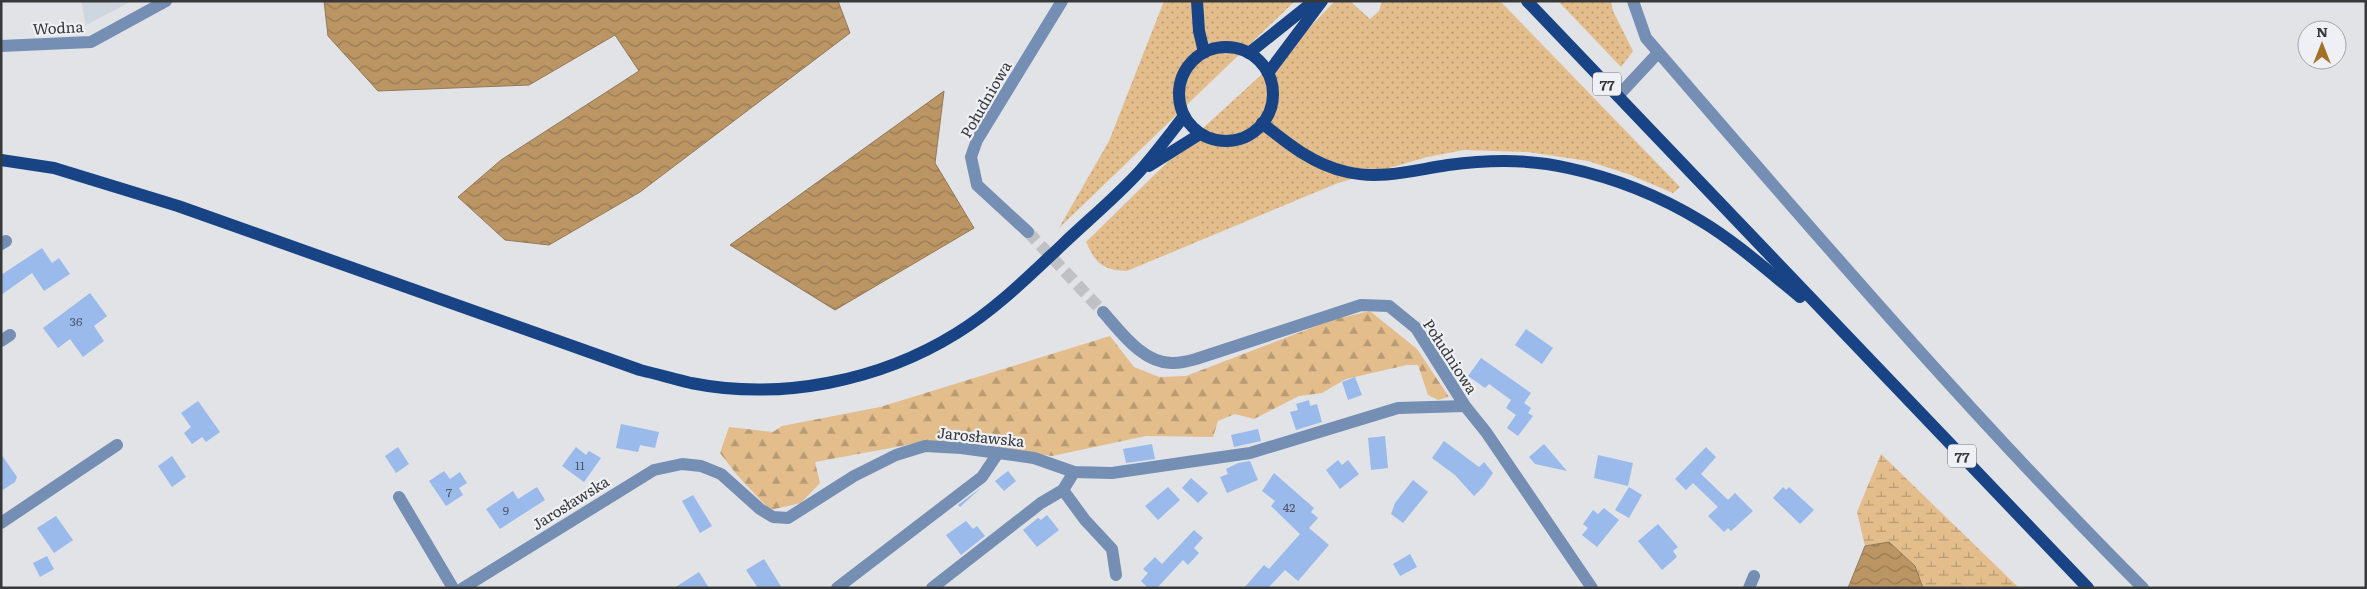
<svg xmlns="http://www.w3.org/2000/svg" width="2367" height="589" font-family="Literata,serif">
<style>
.built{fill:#d0d6e0}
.grass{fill:url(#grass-dots)}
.forest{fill:url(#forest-firs)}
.wetland{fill:url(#wetland-marsh)}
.water{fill:url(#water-waves);stroke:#937957}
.building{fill:#99baeb}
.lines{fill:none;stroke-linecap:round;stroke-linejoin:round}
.minor-tunnel{stroke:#bfc1c4;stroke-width:12;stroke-dasharray:12 6;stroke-linecap:butt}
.minor{stroke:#758eb3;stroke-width:12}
.major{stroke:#184485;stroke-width:12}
.labels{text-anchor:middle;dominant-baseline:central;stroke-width:4.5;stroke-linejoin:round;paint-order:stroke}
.number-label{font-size:12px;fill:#505866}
.shield{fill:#eef0f5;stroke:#6e6f71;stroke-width:1}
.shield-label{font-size:14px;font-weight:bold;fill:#373839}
.street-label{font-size:15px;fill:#373839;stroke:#eef0f5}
</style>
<defs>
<pattern id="grass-dots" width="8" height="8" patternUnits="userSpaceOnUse" patternTransform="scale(1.25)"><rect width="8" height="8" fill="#e3bd8c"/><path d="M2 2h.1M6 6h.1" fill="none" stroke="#b99b73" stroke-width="1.8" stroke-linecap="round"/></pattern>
<pattern id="forest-firs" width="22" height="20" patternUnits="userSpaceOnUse" patternTransform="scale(1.25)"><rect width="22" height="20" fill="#e3bd8c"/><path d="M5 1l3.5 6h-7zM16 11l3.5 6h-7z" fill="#b99b73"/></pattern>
<pattern id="wetland-marsh" width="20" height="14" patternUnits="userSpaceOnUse" patternTransform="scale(1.25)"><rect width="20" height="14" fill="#e3bd8c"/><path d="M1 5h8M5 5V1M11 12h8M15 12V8" fill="none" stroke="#b99b73"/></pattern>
<pattern id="water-waves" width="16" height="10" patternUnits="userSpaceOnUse" patternTransform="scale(1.25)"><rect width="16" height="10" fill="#bb9564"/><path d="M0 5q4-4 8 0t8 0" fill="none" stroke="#997b53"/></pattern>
</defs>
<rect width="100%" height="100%" fill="#e1e3e7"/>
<path class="built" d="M81,1H132L86,25Z"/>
<g class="grass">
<path d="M1164,1H1295L1059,228L1109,141Z"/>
<path d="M1335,1H1350L1370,19L1379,11L1382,1H1500L1680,187L1673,193L1628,174L1588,161L1528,152L1464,150L1427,157L1338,183L1127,271C1103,270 1096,264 1086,242L1191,139L1283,55Z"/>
<path d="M1558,1H1611L1613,11L1633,51L1621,67Z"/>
</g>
<path class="forest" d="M1370,311L1417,349L1449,397L1438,400L1428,395L1418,365H1407L1346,379L1322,393L1299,396L1254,419L1235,414L1218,421L1213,437L1146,436L1052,456L952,442H923L815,462L820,483L801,503L770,510L737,475L720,453L729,427L773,432L782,426L880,407L1110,336L1134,367L1159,377L1186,376L1332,320Z"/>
<path class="wetland" d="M1881,454L2019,588H1923L1915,566L1889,542L1865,546L1857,512Z"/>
<g class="water">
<path d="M324,1H838L850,33L640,192L549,245L505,240L458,197L501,160L639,71L615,35L529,85L378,91L328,36Z"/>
<path d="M944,91L935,163L974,228L835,310L730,245Z"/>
<path d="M1889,542L1915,566L1923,588H1848L1865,546Z"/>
</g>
<g class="building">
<path d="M42,248L52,263L59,258L70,274L44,291L32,273L1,295V275Z"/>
<path d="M90,293L107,316L94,326L104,341L83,357L70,339L58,348L43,328Z"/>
<path d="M1526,329L1553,348L1542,364L1515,345Z"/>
<path d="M1481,358L1531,393L1524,403L1531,408L1528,413L1533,416L1518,436L1507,428L1516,415L1506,408L1511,400L1489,384L1485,388L1468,376Z"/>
<path d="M1355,377L1362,395L1348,400L1342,382Z"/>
<path d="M1309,400L1310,406L1317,404L1322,422L1296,430L1290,412L1298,410L1296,404Z"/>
<path d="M198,401L220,432L206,442L202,437L192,444L184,433L191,427L181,413Z"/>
<path d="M621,424L659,432L655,448L640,445L638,452L616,448Z"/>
<path d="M1258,429L1261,441L1234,447L1231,435Z"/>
<path d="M1385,436L1388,468L1371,470L1368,438Z"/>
<path d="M1444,441L1479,467L1484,462L1493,473L1484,486L1474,496L1455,475L1432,458Z"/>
<path d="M1152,444L1155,459L1126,463L1123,449Z"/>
<path d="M1544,444L1567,471L1535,464L1529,457Z"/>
<path d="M398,447L409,464L396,473L385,456Z"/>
<path d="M576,447L586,455L589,451L601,458L584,482L562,466Z"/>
<path d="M1706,447L1716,457L1701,474L1728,500L1735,493L1753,511L1731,531L1728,528L1724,532L1708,516L1718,507L1693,483L1686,490L1675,479Z"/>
<path d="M1,454L17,477L15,482L1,491Z"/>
<path d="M1598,455L1633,463L1628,486L1594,478Z"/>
<path d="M172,456L186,477L172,487L158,466Z"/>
<path d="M1338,460L1342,465L1348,460L1359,474L1340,489L1326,470Z"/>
<path d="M1250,461L1258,480L1227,493L1220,477L1228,474L1226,469L1238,463Z"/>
<path d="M444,471L450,479L460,472L467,483L459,488L463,495L446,506L429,481Z"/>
<path d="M1008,471L1016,481L1004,491L995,481Z"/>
<path d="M1274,473L1314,508L1311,512L1318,518L1309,528L1329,545L1298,581L1285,570L1268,588H1244L1264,565L1269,569L1300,534L1271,506L1275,501L1262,491Z"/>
<path d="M1191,478L1208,493L1198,503L1182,488Z"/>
<path d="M1413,480L1428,492L1403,523L1391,514L1395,503Z"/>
<path d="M537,487L545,500L500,529L486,509L513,491L518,499Z"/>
<path d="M982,487L960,507L958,505Z"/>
<path d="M1168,487L1180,500L1158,520L1145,506Z"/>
<path d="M1629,487L1642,495L1629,518L1615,510Z"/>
<path d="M1783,487L1786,490L1789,487L1814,510L1800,524L1773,498Z"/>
<path d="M693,495L712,526L700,533L682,501Z"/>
<path d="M1604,508L1619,520L1597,547L1582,535L1588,528L1583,524L1593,510L1598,514Z"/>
<path d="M1047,515L1059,530L1037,547L1023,530L1038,518L1041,520Z"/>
<path d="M56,516L73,540L54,553L37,528Z"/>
<path d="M966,521L973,529L977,526L985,536L961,555L946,535Z"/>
<path d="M1658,524L1678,547L1673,551L1677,557L1662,570L1638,541Z"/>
<path d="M1194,530L1203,538L1194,548L1199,553L1188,565L1183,560L1157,588H1148L1141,581L1148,573L1143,569L1155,557L1162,564Z"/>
<path d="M1410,554L1417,567L1400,576L1393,564Z"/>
<path d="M47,556L54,569L40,577L33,563Z"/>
<path d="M764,559L782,588H758L746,570Z"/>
<path d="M699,572L709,588H674Z"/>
</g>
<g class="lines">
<path class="minor-tunnel" d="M1028,232L1103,312"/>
<g class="minor">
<path d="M1633,1L1646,38C1808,225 1968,413 2143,588"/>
<path d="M1,46L91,42L166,1"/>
<path d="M1618,96L1658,53"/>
<path d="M1028,232L977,185L971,157L977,140L1062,1"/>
<path d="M1,244L6,241"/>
<path d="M1103,312C1120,331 1143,364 1173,363C1181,363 1189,361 1196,359L1361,305L1389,306L1416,328L1465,406L1486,432L1592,588"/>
<path d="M1,341L10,335"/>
<path d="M1063,490L1085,520L1112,549L1116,575"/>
<path d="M399,497L453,588"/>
<path d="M1,523L117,445"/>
<path d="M463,588L654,470L682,464L701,466L721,474L760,509L773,517L788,518L854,476L896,455L925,446L961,448L1034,458L1074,472L1112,473L1250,453L1398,408L1465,406"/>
<path d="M837,588L982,477L998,453"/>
<path d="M932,588L1041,503L1063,490L1074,472"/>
<path d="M1749,588L1754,576"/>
</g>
<g class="major">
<path d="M1197,1L1199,31L1204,52"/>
<path d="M1527,1L2088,588"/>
<circle cx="1226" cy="94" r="47"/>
<path d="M1249,53L1314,1"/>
<path d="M1268,73L1322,1"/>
<path d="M1262,123C1288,144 1314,165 1347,172C1381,180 1414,170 1448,165C1486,160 1530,159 1568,168C1615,178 1660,196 1701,221C1736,242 1768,271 1800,297"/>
<path d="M1,160L54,168L178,206L640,370C657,374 674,379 691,383C781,401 880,381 957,333C996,309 1029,276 1062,245C1087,221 1115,198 1139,172C1155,154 1169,135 1184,116"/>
<path d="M1149,166L1200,134"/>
</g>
</g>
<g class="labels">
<g class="number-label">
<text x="76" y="321">36</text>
<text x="580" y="465">11</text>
<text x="449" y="492">7</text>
<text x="1289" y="507">42</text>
<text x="506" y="510">9</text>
</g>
<g class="shield">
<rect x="1593" y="72.5" width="28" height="23" rx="4"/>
<rect x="1948" y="444.5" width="28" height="23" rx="4"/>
</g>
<g class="shield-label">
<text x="1607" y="84">77</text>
<text x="1962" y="456">77</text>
</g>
<g class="street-label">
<text transform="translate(58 27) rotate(-3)">Wodna</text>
<text transform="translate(985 99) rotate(-60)">Południowa</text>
<text transform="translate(1451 356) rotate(57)">Południowa</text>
<text transform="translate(981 436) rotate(6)">Jarosławska</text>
<text transform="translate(570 502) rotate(-32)">Jarosławska</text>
</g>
</g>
<rect width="2367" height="589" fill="none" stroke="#373839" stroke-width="5"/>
<g transform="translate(2322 45)"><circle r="24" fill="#eef0f5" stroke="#a5a6aa"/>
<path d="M0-4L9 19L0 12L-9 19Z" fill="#a27126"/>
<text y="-8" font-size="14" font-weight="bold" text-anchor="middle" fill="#373839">N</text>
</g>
</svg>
